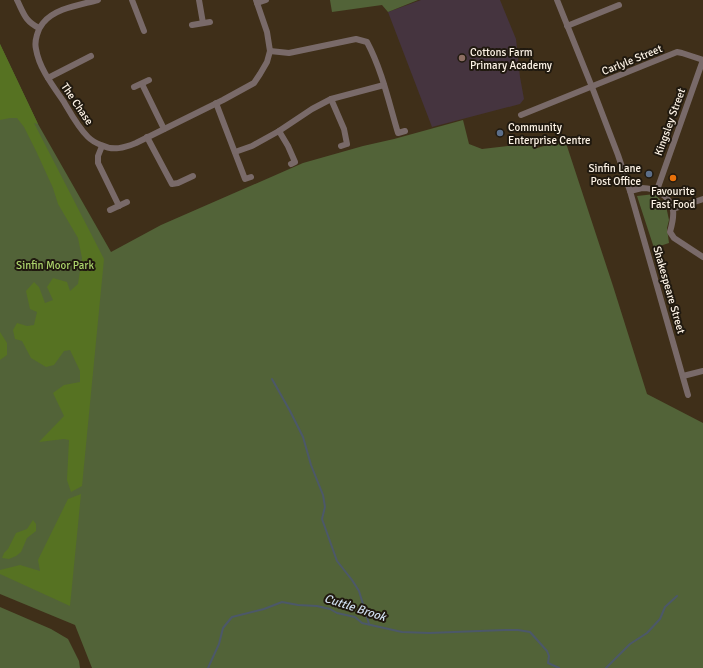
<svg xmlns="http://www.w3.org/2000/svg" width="703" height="668" font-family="Signika,sans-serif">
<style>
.education{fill:#45343f}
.green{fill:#526338}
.forest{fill:#567222}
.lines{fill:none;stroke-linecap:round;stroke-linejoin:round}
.stream{stroke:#4c5869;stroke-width:2}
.minor{stroke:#796a69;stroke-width:6}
.education-dot{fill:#8d6e63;stroke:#20190f;stroke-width:1.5}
.service-dot{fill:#5c6f8a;stroke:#20190f;stroke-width:1.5}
.food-dot{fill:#e8710a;stroke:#20190f;stroke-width:1.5}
.labels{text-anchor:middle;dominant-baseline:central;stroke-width:4;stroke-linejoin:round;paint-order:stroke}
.poi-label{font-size:11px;fill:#fdf3e6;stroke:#20190f;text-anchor:start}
.street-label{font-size:11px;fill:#fdf3e6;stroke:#20190f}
.park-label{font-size:11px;fill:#add66c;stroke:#20190f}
.water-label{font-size:12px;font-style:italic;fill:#cfddef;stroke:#20190f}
</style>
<rect width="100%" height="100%" fill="#3f2f19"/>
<path class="education" d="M421,0H500L516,39L520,77L524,99L520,104L432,127L388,12Z"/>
<g class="green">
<path d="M330,0H418L388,12L382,5L332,12Z"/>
<path d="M0,44L38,124L111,252L161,225L303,163L363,146L394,139L463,120L469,144L482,149L535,143L537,148L565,140L613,286L647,394L703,423V668H92L75,625L0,594Z"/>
<path d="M655,194L666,206L669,220L667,228L669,243L654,248L637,196Z"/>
<path d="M0,607L51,629L68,639L79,661L80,668H0Z"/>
</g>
<g class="forest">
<path d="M0,44L38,124L34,123L104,259L82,486L71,492L67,480L69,440L64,439L39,442L64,416L53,393L64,385L80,382V371L70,350L64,351L54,365L46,367L31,358L22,341L15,339L13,330L17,323L27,326L34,325L37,312L30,309L26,291L34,282L39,287L45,303L53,300L47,287L53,278L67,282L70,291L78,284L82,258L78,238L58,204L53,188L37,153L24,127L17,118H10L0,120Z"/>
<path d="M0,332L7,343V355L0,360Z"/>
<path d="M81,494L70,606L0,574V570L20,565L40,571L38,560L68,499Z"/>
<path d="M33,520L36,524V531L27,538L21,552L16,556L9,559L2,558L4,553L8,549L16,533L27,529Z"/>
</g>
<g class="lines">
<g class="stream">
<path d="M272,379L290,411L303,437L311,465L323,495L325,507L322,519L337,561L352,580L359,591L369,624"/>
<path d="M208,668L219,644L223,628L232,617L264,609L282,602L298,605L317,606L330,609L337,613L355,617L362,623L402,632L429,633L505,630H518L530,632L547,651L549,656L548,663L559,668"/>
<path d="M606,668L630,644L647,633L660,619L665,607L677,596"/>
</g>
<g class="minor">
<path d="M17,0C24,14 25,21 39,28"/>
<path d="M98,0C80,5 55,8 43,23C38,29 34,41 36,49C39,68 53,86 64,102C71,114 78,127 88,137C91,140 96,143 101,145C113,151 124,148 136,143L223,100L254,83L260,74L267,62L270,51L267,32L256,0"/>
<path d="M132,0L144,31"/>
<path d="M199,0L203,23"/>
<path d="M557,0L592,87L618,155L630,191L688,395"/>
<path d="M257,3L266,0"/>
<path d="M192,25L210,22"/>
<path d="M567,26L619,5"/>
<path d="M270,51L289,53L356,39L367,42C382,70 389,103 398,133L405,131"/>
<path d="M48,78L91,56"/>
<path d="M142,84L164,129"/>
<path d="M134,87L149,80"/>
<path d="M331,99L344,129L347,144L341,146"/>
<path d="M216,103L245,179L251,177"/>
<path d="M521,115L677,52L682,53L703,60"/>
<path d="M279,131L288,146L295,162L291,164"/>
<path d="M147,137L172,184L178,183L193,176"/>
<path d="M102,146L98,156V163L119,206"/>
<path d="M235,152L252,146L279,131L312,109L331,99L384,85"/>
<path d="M657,190L703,60"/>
<path d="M630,191C634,190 638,189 642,188C656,188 670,196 673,210C674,217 672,225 670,232L674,238L703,257"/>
<path d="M673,209L703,199"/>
<path d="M110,210L127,202"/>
<path d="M683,376L703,371"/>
</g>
</g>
<circle class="education-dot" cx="462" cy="58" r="4"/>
<g class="service-dot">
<circle cx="500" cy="133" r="4"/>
<circle cx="649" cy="174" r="4"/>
</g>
<circle class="food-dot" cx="673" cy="178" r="4"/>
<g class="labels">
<g class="poi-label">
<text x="470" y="52">Cottons Farm<tspan x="470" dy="13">Primary Academy</tspan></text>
<text x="508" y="127">Community<tspan x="508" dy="13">Enterprise Centre</tspan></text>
<text x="641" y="168" text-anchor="end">Sinfin Lane<tspan x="641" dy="13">Post Office</tspan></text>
<text x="673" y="191" text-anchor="middle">Favourite<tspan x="673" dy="13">Fast Food</tspan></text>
</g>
<g class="street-label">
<text transform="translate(632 60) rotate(-22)">Carlyle Street</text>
<text transform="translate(77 104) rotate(56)">The Chase</text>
<text transform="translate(670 122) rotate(-70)">Kingsley Street</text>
<text transform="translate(669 290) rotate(74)">Shakespeare Street</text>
</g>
<g class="park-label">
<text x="55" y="265">Sinfin Moor Park</text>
</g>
<g class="water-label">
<text transform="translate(355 608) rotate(18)">Cuttle Brook</text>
</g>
</g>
</svg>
